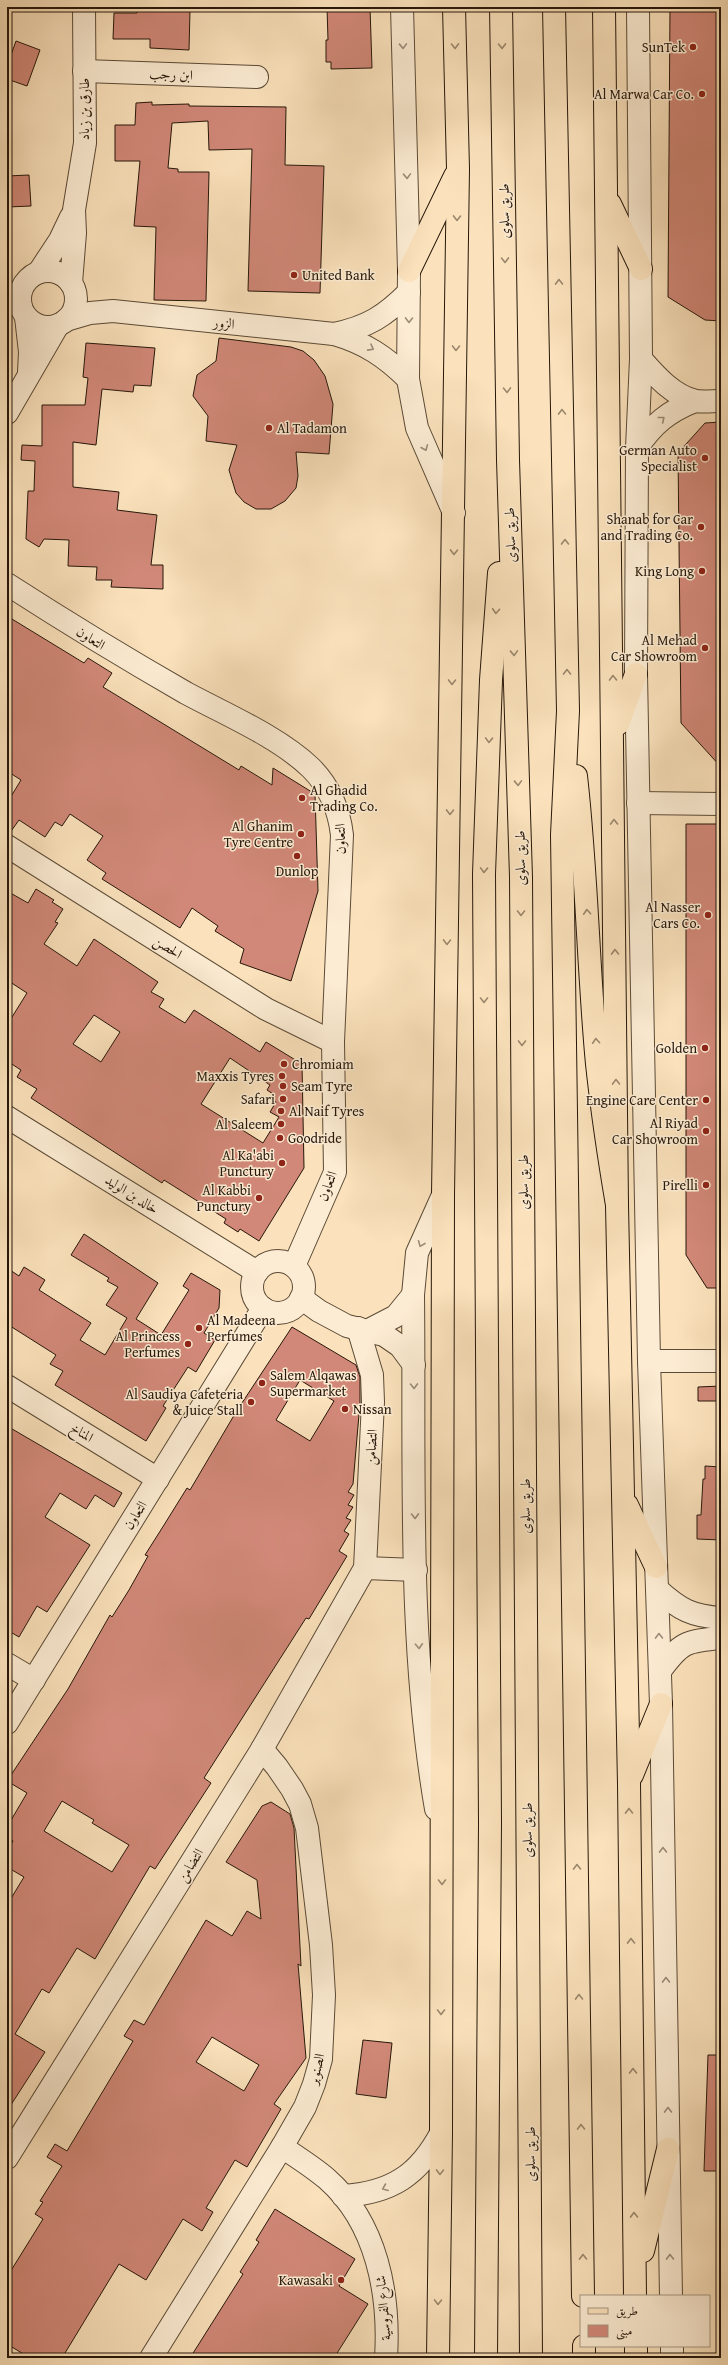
<svg xmlns="http://www.w3.org/2000/svg" width="728" height="2365" font-family="'Gentium Book Plus',Amiri,serif">
<style>
.building{fill:#d18878;stroke:#26170a;fill-rule:evenodd}
.lines{fill:none;stroke-linecap:round;stroke-linejoin:round}
.minor-casing{stroke:#5b4a36;stroke-width:24}
.major-casing{stroke:#26170a;stroke-width:24}
.highway-casing{stroke:#26170a;stroke-width:24}
.minor{stroke:#fcecd3;stroke-width:22}
.major{stroke:#fbe2bc;stroke-width:22}
.highway{stroke:#fbe2bc;stroke-width:22}
.oneway{stroke:#9c8c79}
.oneway2{stroke:#9b876c}
.poi-dot{fill:#8f2418;stroke:#fcecd3;stroke-width:1.5}
.labels{text-anchor:middle;dominant-baseline:central;stroke-width:3;stroke-linejoin:round;paint-order:stroke}
.poi-label{font-size:14px;fill:#26170a;stroke:#fcecd3;text-anchor:end}
.street-label{font-size:14px;fill:#26170a;stroke:#fcecd3}
</style>
<rect width="100%" height="100%" fill="#fbe2bc"/>
<filter id="stains"><feTurbulence type="fractalNoise" baseFrequency=".005" numOctaves="4"/><feColorMatrix values="0 0 0 0 .2 0 0 0 0 .09 0 0 0 0 .02 0 0 0 .5 -.17"/></filter>
<radialGradient id="worn" r=".72"><stop offset=".6" stop-color="#630" stop-opacity="0"/><stop offset="1" stop-color="#630" stop-opacity=".3"/></radialGradient>
<g class="building">
<path d="M137,7L190,10L189,50L150,48V39H113L114,13H137Z"/>
<path d="M327,7H370L372,68L331,69V62H326V40H328Z"/>
<path d="M670,7H721V321L705,320L668,297Z"/>
<path d="M16,41L40,50L27,86L7,79V66Z"/>
<path d="M152,102V105L189,104V106L286,107L285,165L324,166L320,293L248,291L252,149L209,150L208,121L172,123L168,168L178,169V172H209L206,301L154,300L156,227L134,226L140,161H115V125H135L136,103Z"/>
<path d="M29,175L31,206L7,207V176Z"/>
<path d="M219,338L291,347L303,351L314,360L325,376L333,404L329,454L296,452L298,476L296,488L285,501L271,509H256L244,502L236,493L229,470L237,445L206,441L208,416L193,396L197,375L216,361Z"/>
<path d="M86,343L155,348L151,386L134,385L133,392L102,389L96,445L73,442V487L119,492L117,510L157,515L151,565H163V589L111,587L112,580H96L97,567L68,566L69,540L44,539L39,547L26,539L28,491H34L35,461L21,460L22,445L42,446V405H85L88,378L83,377Z"/>
<path d="M721,422V767L681,723L678,453L705,423Z"/>
<path d="M7,616L84,663L88,658L112,673L103,687L239,770L241,766L272,785L273,768L315,794L318,891L291,981L240,963L244,949L215,931L218,926L192,908L180,928L102,879L106,873L87,860L103,836L70,814L62,826L55,822L45,837L19,820L9,834H7V803L21,780L7,771Z"/>
<path d="M686,824H721L719,925L721,1288H707L686,1255Z"/>
<path d="M36,889L54,900L52,902L63,909L55,922L58,923L44,944L77,966L94,939L158,982L151,992L164,999L159,1007L185,1023L194,1010L260,1052L266,1042L302,1064L304,1168L259,1241L240,1229L238,1232L224,1223L226,1219L164,1180L162,1183L31,1098L37,1089L17,1077L21,1070L7,1061V1025L27,993L7,980V891L28,903ZM94,1015L120,1032L101,1062L73,1044ZM230,1058L270,1085L267,1090L273,1094L270,1098L276,1102L270,1112L279,1117L263,1143L201,1104Z"/>
<path d="M84,1234L158,1283L136,1319L161,1335L189,1290L183,1286L191,1273L220,1290L219,1308L204,1333L215,1340L196,1372L188,1367L163,1406L166,1408L146,1441L55,1385L63,1371L50,1364L56,1355L7,1324V1268L19,1276L24,1267L45,1280L39,1290L91,1323L80,1340L105,1355L127,1318L106,1305L118,1287L107,1281L109,1278L71,1255Z"/>
<path d="M292,1327L356,1365L360,1377V1403L353,1484L348,1492L354,1495L348,1505L353,1507L346,1518L351,1520L344,1531L349,1534L339,1551L347,1556L309,1619L306,1618L204,1778L211,1783L155,1869L150,1866L95,1959L77,1948L49,1993L42,1989L15,2034L45,2052L7,2111V1905L24,1877L7,1867V1851L13,1841L7,1837V1827L27,1793L7,1781L68,1689L110,1615L112,1617L129,1590L148,1556L145,1555L164,1525L187,1488L190,1490L236,1412ZM300,1380L334,1401L310,1441L276,1420ZM62,1801L94,1820L92,1823L129,1845L112,1872L44,1831Z"/>
<path d="M721,1386V1401H698V1387Z"/>
<path d="M7,1426L122,1493L114,1507L95,1495L86,1509L60,1493L45,1517L90,1545L47,1612L37,1606L19,1637L7,1630Z"/>
<path d="M705,1466L721,1467V1540L697,1539V1515H701L703,1479H705Z"/>
<path d="M271,1802L290,1814L294,1828L301,1966L298,1964L306,2058L274,2104L281,2109L247,2167L235,2160L206,2208L213,2212L202,2231L183,2219L146,2280L119,2264L62,2358H30L7,2344V2277L43,2219L35,2214L43,2202L40,2201L62,2166L47,2157L55,2144L67,2151L133,2041L124,2036L134,2020L144,2025L206,1920L232,1936L247,1911L261,1919L257,1880L226,1862L262,1806ZM212,2037L259,2065L244,2091L196,2062Z"/>
<path d="M363,2040L392,2043L386,2098L356,2094Z"/>
<path d="M708,2055H721V2171H704Z"/>
<path d="M275,2209L355,2259L339,2286L368,2304L334,2358H190L243,2274L240,2272L259,2242L256,2240Z"/>
</g>
<g class="lines">
<defs>
<g id="minor">
<path d="M402,7L409,271L408,379L417,428L454,513"/>
<path d="M638,7L641,359L637,448L636,674L649,1361L661,1704L671,2296"/>
<path d="M84,71L257,77"/>
<circle cx="48" cy="299" r="28"/>
<path d="M39,272L60,240L71,217"/>
<path d="M71,283L75,233L74,210L85,143L84,7"/>
<path d="M26,317L30,352L29,372"/>
<path d="M66,320L90,313L113,311L334,334C365,343 386,357 408,379"/>
<path d="M334,334C368,327 385,316 409,292"/>
<path d="M641,359C655,375 673,396 696,401C703,402 713,401 721,401"/>
<path d="M7,413L58,325"/>
<path d="M637,448C653,424 669,411 695,401"/>
<path d="M7,584C66,622 125,658 186,693C225,714 279,737 311,768C330,787 339,809 342,835L333,1042L335,1172L294,1266"/>
<path d="M638,803L721,804"/>
<path d="M7,846L266,1009L333,1042"/>
<path d="M7,1117L257,1272"/>
<circle cx="278" cy="1287" r="26"/>
<path d="M301,1298L319,1311L347,1326L384,1335L400,1346L414,1365"/>
<path d="M369,1330L396,1316L413,1295"/>
<path d="M649,1361H721"/>
<path d="M7,1386L158,1479"/>
<path d="M365,1568L416,1570"/>
<path d="M658,1590C680,1610 692,1616 721,1618"/>
<path d="M7,1664L34,1680"/>
<path d="M660,1671C681,1642 686,1641 721,1638"/>
<path d="M7,1723L263,1308"/>
<path d="M436,1809C407,1640 415,1466 413,1295L417,1253L443,1195"/>
<path d="M282,2147C297,2157 313,2167 327,2179C377,2223 390,2294 386,2358"/>
<path d="M7,2158L262,1749L365,1568L373,1402L372,1375L358,1328"/>
<path d="M343,2196C391,2193 419,2175 441,2133"/>
<path d="M672,2346V2358"/>
<path d="M151,2358L282,2147L305,2107L314,2084L321,2059L324,1995L321,1945L307,1828L300,1804L292,1789L277,1767L262,1749"/>
</g>
<g id="major">
<path d="M604,7L617,1205L629,1784L635,2296"/>
<path d="M610,204L641,269"/>
<path d="M409,271L455,176"/>
<path d="M618,724L636,674"/>
<path d="M627,1505L656,1567"/>
<path d="M632,1775L661,1704"/>
<path d="M643,2251L668,2149"/>
<path d="M636,2346V2358"/>
<path d="M438,2358L441,2133L443,1195L458,169L454,7"/>
</g>
<g id="highway">
<path d="M501,7L508,460L521,877L531,2358"/>
<path d="M554,7L568,711L562,835L583,2296"/>
<path d="M576,776C587,872 588,968 597,1064C602,1111 609,1158 617,1205"/>
<path d="M584,2346V2358"/>
<path d="M486,2358L490,1823L484,874L491,680L499,573"/>
</g>
</defs>
<use href="#minor" class="minor-casing"/>
<use href="#major" class="major-casing"/>
<use href="#highway" class="highway-casing"/>
<use href="#minor" class="minor"/>
<use href="#major" class="major"/>
<use href="#highway" class="highway"/>
</g>
<defs><path id="oneway-chevron" d="M-2-3.5L2.5 0L-2 3.5" fill="none" stroke-width="1.6" stroke-linecap="round" stroke-linejoin="round"/></defs>
<g class="oneway">
<use href="#oneway-chevron" transform="translate(403 46) rotate(88)"/>
<use href="#oneway-chevron" transform="translate(407 176) rotate(88)"/>
<use href="#oneway-chevron" transform="translate(409 320) rotate(91)"/>
<use href="#oneway-chevron" transform="translate(371 348) rotate(28)"/>
<use href="#oneway-chevron" transform="translate(662 419) rotate(-39)"/>
<use href="#oneway-chevron" transform="translate(425 448) rotate(67)"/>
<use href="#oneway-chevron" transform="translate(421 1244) rotate(112)"/>
<use href="#oneway-chevron" transform="translate(414 1386) rotate(89)"/>
<use href="#oneway-chevron" transform="translate(415 1516) rotate(89)"/>
<use href="#oneway-chevron" transform="translate(659 1636) rotate(-91)"/>
<use href="#oneway-chevron" transform="translate(419 1646) rotate(87)"/>
<use href="#oneway-chevron" transform="translate(663 1850) rotate(-91)"/>
<use href="#oneway-chevron" transform="translate(666 1980) rotate(-91)"/>
<use href="#oneway-chevron" transform="translate(668 2110) rotate(-91)"/>
<use href="#oneway-chevron" transform="translate(385 2188) rotate(158)"/>
<use href="#oneway-chevron" transform="translate(670 2257) rotate(-91)"/>
</g>
<g class="oneway2">
<use href="#oneway-chevron" transform="translate(455 46) rotate(89)"/>
<use href="#oneway-chevron" transform="translate(502 46) rotate(89)"/>
<use href="#oneway-chevron" transform="translate(457 218) rotate(91)"/>
<use href="#oneway-chevron" transform="translate(505 260) rotate(89)"/>
<use href="#oneway-chevron" transform="translate(559 282) rotate(-91)"/>
<use href="#oneway-chevron" transform="translate(456 348) rotate(91)"/>
<use href="#oneway-chevron" transform="translate(507 390) rotate(89)"/>
<use href="#oneway-chevron" transform="translate(562 412) rotate(-91)"/>
<use href="#oneway-chevron" transform="translate(565 542) rotate(-91)"/>
<use href="#oneway-chevron" transform="translate(454 552) rotate(91)"/>
<use href="#oneway-chevron" transform="translate(496 611) rotate(94)"/>
<use href="#oneway-chevron" transform="translate(514 653) rotate(88)"/>
<use href="#oneway-chevron" transform="translate(567 672) rotate(-91)"/>
<use href="#oneway-chevron" transform="translate(613 678) rotate(-91)"/>
<use href="#oneway-chevron" transform="translate(452 682) rotate(91)"/>
<use href="#oneway-chevron" transform="translate(489 740) rotate(92)"/>
<use href="#oneway-chevron" transform="translate(518 783) rotate(88)"/>
<use href="#oneway-chevron" transform="translate(450 812) rotate(91)"/>
<use href="#oneway-chevron" transform="translate(614 822) rotate(-91)"/>
<use href="#oneway-chevron" transform="translate(484 870) rotate(92)"/>
<use href="#oneway-chevron" transform="translate(587 912) rotate(-94)"/>
<use href="#oneway-chevron" transform="translate(521 913) rotate(90)"/>
<use href="#oneway-chevron" transform="translate(447 942) rotate(91)"/>
<use href="#oneway-chevron" transform="translate(615 952) rotate(-91)"/>
<use href="#oneway-chevron" transform="translate(484 1000) rotate(90)"/>
<use href="#oneway-chevron" transform="translate(596 1041) rotate(-94)"/>
<use href="#oneway-chevron" transform="translate(522 1043) rotate(90)"/>
<use href="#oneway-chevron" transform="translate(616 1082) rotate(-91)"/>
<use href="#oneway-chevron" transform="translate(629 1811) rotate(-91)"/>
<use href="#oneway-chevron" transform="translate(577 1867) rotate(-91)"/>
<use href="#oneway-chevron" transform="translate(442 1882) rotate(90)"/>
<use href="#oneway-chevron" transform="translate(631 1941) rotate(-91)"/>
<use href="#oneway-chevron" transform="translate(579 1997) rotate(-91)"/>
<use href="#oneway-chevron" transform="translate(441 2012) rotate(90)"/>
<use href="#oneway-chevron" transform="translate(633 2071) rotate(-91)"/>
<use href="#oneway-chevron" transform="translate(581 2127) rotate(-91)"/>
<use href="#oneway-chevron" transform="translate(440 2172) rotate(91)"/>
<use href="#oneway-chevron" transform="translate(634 2215) rotate(-91)"/>
<use href="#oneway-chevron" transform="translate(583 2257) rotate(-91)"/>
<use href="#oneway-chevron" transform="translate(438 2302) rotate(91)"/>
</g>
<g class="poi-dot">
<circle cx="693" cy="47" r="4"/>
<circle cx="702" cy="94" r="4"/>
<circle cx="294" cy="275" r="4"/>
<circle cx="269" cy="428" r="4"/>
<circle cx="705" cy="458" r="4"/>
<circle cx="701" cy="527" r="4"/>
<circle cx="702" cy="571" r="4"/>
<circle cx="705" cy="648" r="4"/>
<circle cx="302" cy="798" r="4"/>
<circle cx="301" cy="834" r="4"/>
<circle cx="297" cy="856" r="4"/>
<circle cx="708" cy="915" r="4"/>
<circle cx="705" cy="1048" r="4"/>
<circle cx="284" cy="1064" r="4"/>
<circle cx="282" cy="1076" r="4"/>
<circle cx="283" cy="1086" r="4"/>
<circle cx="283" cy="1099" r="4"/>
<circle cx="706" cy="1100" r="4"/>
<circle cx="281" cy="1111" r="4"/>
<circle cx="281" cy="1124" r="4"/>
<circle cx="706" cy="1131" r="4"/>
<circle cx="280" cy="1138" r="4"/>
<circle cx="282" cy="1163" r="4"/>
<circle cx="706" cy="1185" r="4"/>
<circle cx="259" cy="1198" r="4"/>
<circle cx="199" cy="1328" r="4"/>
<circle cx="188" cy="1344" r="4"/>
<circle cx="262" cy="1383" r="4"/>
<circle cx="251" cy="1402" r="4"/>
<circle cx="345" cy="1409" r="4"/>
<circle cx="341" cy="2280" r="4"/>
</g>
<g class="labels">
<g class="poi-label">
<text x="685" y="47">SunTek</text>
<text x="694" y="94">Al Marwa Car Co.</text>
<text x="302" y="275" text-anchor="start">United Bank</text>
<text x="277" y="428" text-anchor="start">Al Tadamon</text>
<text x="697" y="450">German Auto<tspan x="697" dy="16">Specialist</tspan></text>
<text x="693" y="519">Shanab for Car<tspan x="693" dy="16">and Trading Co.</tspan></text>
<text x="694" y="571">King Long</text>
<text x="697" y="640">Al Mehad<tspan x="697" dy="16">Car Showroom</tspan></text>
<text x="310" y="790" text-anchor="start">Al Ghadid<tspan x="310" dy="16">Trading Co.</tspan></text>
<text x="293" y="826">Al Ghanim<tspan x="293" dy="16">Tyre Centre</tspan></text>
<text x="297" y="871" text-anchor="middle">Dunlop</text>
<text x="700" y="907">Al Nasser<tspan x="700" dy="16">Cars Co.</tspan></text>
<text x="697" y="1048">Golden</text>
<text x="292" y="1064" text-anchor="start">Chromiam</text>
<text x="274" y="1076">Maxxis Tyres</text>
<text x="291" y="1086" text-anchor="start">Seam Tyre</text>
<text x="275" y="1099">Safari</text>
<text x="698" y="1100">Engine Care Center</text>
<text x="289" y="1111" text-anchor="start">Al Naif Tyres</text>
<text x="698" y="1123">Al Riyad<tspan x="698" dy="16">Car Showroom</tspan></text>
<text x="273" y="1124">Al Saleem</text>
<text x="288" y="1138" text-anchor="start">Goodride</text>
<text x="274" y="1155">Al Ka'abi<tspan x="274" dy="16">Punctury</tspan></text>
<text x="698" y="1185">Pirelli</text>
<text x="251" y="1190">Al Kabbi<tspan x="251" dy="16">Punctury</tspan></text>
<text x="207" y="1320" text-anchor="start">Al Madeena<tspan x="207" dy="16">Perfumes</tspan></text>
<text x="180" y="1336">Al Princess<tspan x="180" dy="16">Perfumes</tspan></text>
<text x="270" y="1375" text-anchor="start">Salem Alqawas<tspan x="270" dy="16">Supermarket</tspan></text>
<text x="243" y="1394">Al Saudiya Cafeteria<tspan x="243" dy="16">&amp; Juice Stall</tspan></text>
<text x="353" y="1409" text-anchor="start">Nissan</text>
<text x="333" y="2280">Kawasaki</text>
</g>
<g class="street-label">
<text transform="translate(171 74) rotate(2)">ابن رجب</text>
<text transform="translate(84 109) rotate(-90)">طارق بن زياد</text>
<text transform="translate(504 211) rotate(-91)">طريق سلوى</text>
<text transform="translate(224 323) rotate(6)">الزور</text>
<text transform="translate(510 535) rotate(-92)">طريق سلوى</text>
<text transform="translate(91 638) rotate(32)">التعاون</text>
<text transform="translate(340 839) rotate(-91)">التعاون</text>
<text transform="translate(520 858) rotate(-91)">طريق سلوى</text>
<text transform="translate(168 947) rotate(32)">الحصن</text>
<text transform="translate(523 1182) rotate(-90)">طريق سلوى</text>
<text transform="translate(327 1186) rotate(-70)">التعاون</text>
<text transform="translate(132 1194) rotate(32)">خالد بن الوليد</text>
<text transform="translate(82 1432) rotate(32)">المناخ</text>
<text transform="translate(371 1447) rotate(-87)">التضامن</text>
<text transform="translate(525 1506) rotate(-90)">طريق سلوى</text>
<text transform="translate(135 1515) rotate(-58)">التعاون</text>
<text transform="translate(527 1830) rotate(-90)">طريق سلوى</text>
<text transform="translate(190 1865) rotate(-58)">التضامن</text>
<text transform="translate(316 2069) rotate(-77)">الصنوبر</text>
<text transform="translate(530 2154) rotate(-90)">طريق سلوى</text>
<text transform="translate(383 2308) rotate(-95)">شارع الفروسية</text>
</g>
</g>
<rect width="728" height="2365" fill="none" stroke="#fbe2bc" stroke-width="24"/>
<rect x="8" y="8" width="712" height="2349" fill="none" stroke="#26170a" stroke-width="2"/>
<rect x="12" y="12" width="704" height="2341" fill="none" stroke="#26170a"/>
<rect x="580" y="2295" width="130" height="52" fill="#fcecd3" stroke="#a69783"/>
<rect x="588" y="2308" width="20" height="6" fill="#fbe2bc" stroke="#a69783"/>
<text x="616" y="2315" font-size="12" fill="#26170a">طريق</text>
<rect x="588" y="2325" width="20" height="12" fill="#d18878" stroke="#a69783"/>
<text x="616" y="2335" font-size="12" fill="#26170a">مبنى</text>
<rect width="100%" height="100%" filter="url(#stains)"/>
<rect width="100%" height="100%" fill="url(#worn)"/>
</svg>
